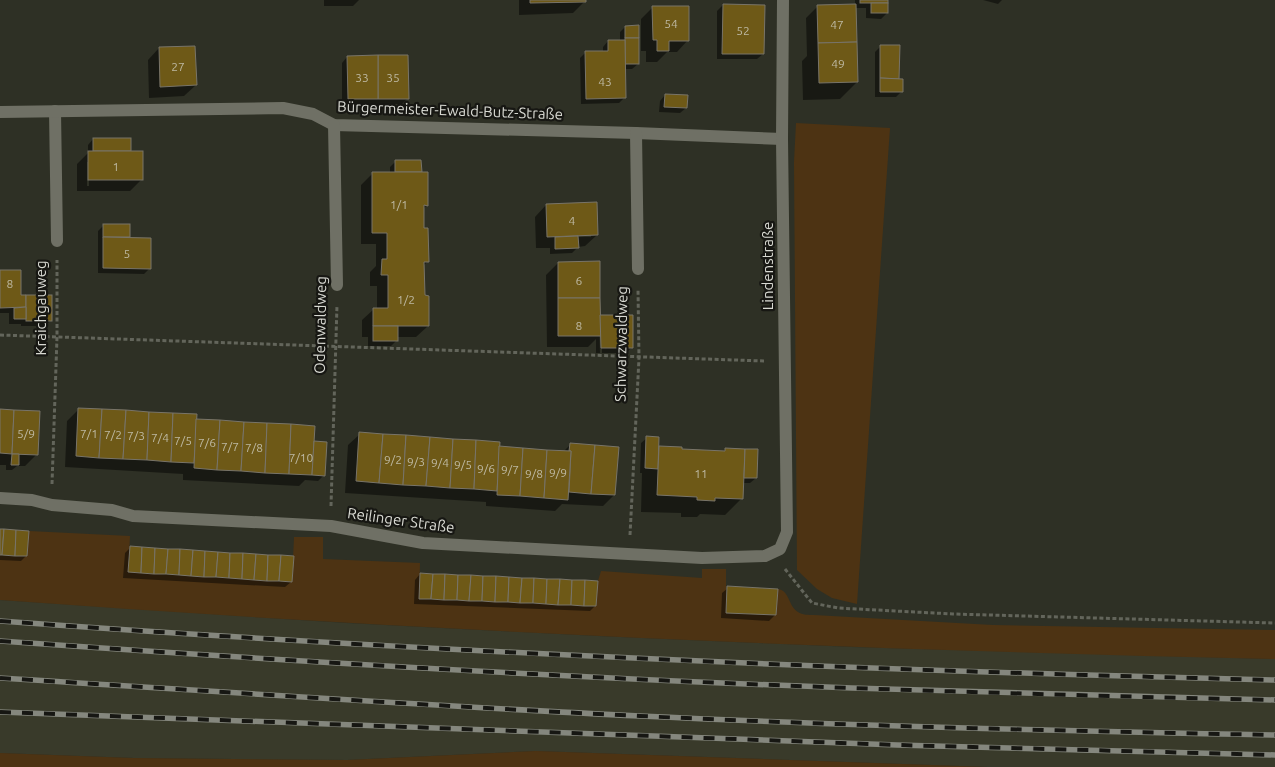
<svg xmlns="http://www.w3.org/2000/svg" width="1275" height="767" font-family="Ubuntu,sans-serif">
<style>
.built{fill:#393a2a}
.green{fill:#4d3313}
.shadow{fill:#0007;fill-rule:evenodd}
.building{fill:#6e5917;stroke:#787469}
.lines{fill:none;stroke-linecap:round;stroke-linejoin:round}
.path{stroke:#63655b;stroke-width:3;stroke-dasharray:4 2.5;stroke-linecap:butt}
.minor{stroke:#6f7065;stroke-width:12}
.rail-casing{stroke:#85877e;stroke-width:5.5}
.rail{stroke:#171713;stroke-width:4;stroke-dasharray:11;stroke-linecap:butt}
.labels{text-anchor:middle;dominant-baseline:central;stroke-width:4.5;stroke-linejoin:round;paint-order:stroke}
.number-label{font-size:12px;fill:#beb9a3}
.street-label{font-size:15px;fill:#d8d9d2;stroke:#171713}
</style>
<rect width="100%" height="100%" fill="#2e3025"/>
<path class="built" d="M0,600L346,623L598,636L852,647L1275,659V767H987L536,751L347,760L133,758L0,753Z"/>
<g class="green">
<path d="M796,123L890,128L857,604L832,598L817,589L797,570L794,162Z"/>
<path d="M29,531L130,536L128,572L292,582L294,537H323V559L420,563L419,599L596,606L598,581L601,571L702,578V569H726V613L776,615L778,589C790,591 788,606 798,612C802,615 809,615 814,615L993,625L1275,630V659C850,650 424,631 0,600V555L27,556Z"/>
<path d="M536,751L987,767H0V753L133,758L347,760Z"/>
</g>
<g class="shadow">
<path d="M324,0H359L353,6H324Z"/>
<path d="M519,0H585V1L573,13L519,15Z"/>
<path d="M855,0H887V13L881,19L866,18V8H855L857,82L840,99L803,100L802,61L807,56L806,18L818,6L855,5Z"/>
<path d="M983,0H1002L998,4Z"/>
<path d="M723,5L763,54L757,59H717V11Z"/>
<path d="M653,7L688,40L677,52H667L657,62H646V51H641V19Z"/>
<path d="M625,27L638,64L632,69H624V98L619,103L581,104L580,58L586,52H603V47L608,41H620V32Z"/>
<path d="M881,46L898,80L901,92L896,97H875V52Z"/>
<path d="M159,48L196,85L184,96L149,98L148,60Z"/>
<path d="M347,57L408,98L402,104H342V63Z"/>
<path d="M665,95L686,108L680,113L659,112L660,101Z"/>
<path d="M93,139L130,152L142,179L130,191H77V164L88,153V145ZM87,162H89V186H87Z"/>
<path d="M396,161L427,205L423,209V229L428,261L423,266V297L428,326L416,337H397V340L391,346H368V337H362V320L374,309H377V286H370V272L376,266V244H361V185L372,174H390V167Z"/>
<path d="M546,205L597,235L585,246L578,247L572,253L550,254V248H536L535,217ZM591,234V237H577V235Z"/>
<path d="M104,225L129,226L128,239L150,268L144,274L98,273V231Z"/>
<path d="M558,263L599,316L632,347L626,353H602V319H599L600,353H596V339L588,347H547L546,275Z"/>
<path d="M0,272L20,297L51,320L45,326H21V324H9V313H0Z"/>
<path d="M79,409L313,442L324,475L318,481L305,480L299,486L183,480V474L65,467L67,421Z"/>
<path d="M0,410L36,455L25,466H17L12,470H6V465H0Z"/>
<path d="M360,434L498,448L563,452L570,445L614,495L603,506L562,504L555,511L486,506V502L345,493L348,445Z"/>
<path d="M647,438L657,447L681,448V451L723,452L725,449L757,451L756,478L750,483H743L742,498L725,515L700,514L697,517H681V513L641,512L642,473H640L641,443Z"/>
<path d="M0,530L26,556L21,561L0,560Z"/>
<path d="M130,548L291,582L285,587L123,578L125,553Z"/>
<path d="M420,574L595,606L590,611L414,604L415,580Z"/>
<path d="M728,588L775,615L769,621L721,618L722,593Z"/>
</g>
<g class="building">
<path d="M530,0H586V2L530,3Z"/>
<rect x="860" y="0" width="28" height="3"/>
<rect x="871" y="3" width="17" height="10"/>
<path d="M723,4L765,5L764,54H722Z"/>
<path d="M856,4L857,42L818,43L817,5Z"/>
<path d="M652,6H689V41H669V51H657V40H653Z"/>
<path d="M639,25V38H625V26Z"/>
<rect x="625" y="38" width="14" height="26"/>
<path d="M608,40H625L626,98L586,99L585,51H608Z"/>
<path d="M857,42L858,82L819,83L818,43Z"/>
<path d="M880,45H900L899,79L880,78Z"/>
<path d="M195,46L197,85L160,87L159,47Z"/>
<path d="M378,55H408L409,99H378Z"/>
<path d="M378,55V99H348L347,56Z"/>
<path d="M880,78L903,79V92H880Z"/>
<path d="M665,94L688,95L687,108L664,107Z"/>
<rect x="93" y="138" width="38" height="13"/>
<rect x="88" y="151" width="55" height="29"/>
<path d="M395,160H421L422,172H395Z"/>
<path d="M372,172H428V206L424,205V228H428L429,262H424L425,295L429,296V326H373V308H388V275H381L382,259H387V233H372Z"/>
<path d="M597,202L598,235L547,237L546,204Z"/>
<rect x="103" y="224" width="27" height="13"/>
<path d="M578,236L579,248L555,249V237Z"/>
<path d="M103,237L151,238V269L103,268Z"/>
<path d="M600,261V298H558V262Z"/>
<path d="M0,270H21V295H26V307L0,308Z"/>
<rect x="26" y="295" width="13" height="26"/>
<rect x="39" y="295" width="13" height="26"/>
<path d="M558,298H600L601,336H558Z"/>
<path d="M26,307V319H14V308Z"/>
<path d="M600,315H633V348H601Z"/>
<rect x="373" y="326" width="25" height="15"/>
<path d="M78,408L102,409L99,458L76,456Z"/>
<path d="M0,409L14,410L12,454L0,453Z"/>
<path d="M102,409L126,410L123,459L99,458Z"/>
<path d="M14,410L40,411L38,455L12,454Z"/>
<path d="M126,410L149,412L147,460L123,459Z"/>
<path d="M149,412L173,413L171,462L147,460Z"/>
<path d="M173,413L197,414L194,463L171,462Z"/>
<path d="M196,419L220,420L217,470L194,468Z"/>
<path d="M220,420L244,422L241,471L217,470Z"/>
<path d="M244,422L267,423L265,473L241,471Z"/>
<path d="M267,423L291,424L289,474L265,473Z"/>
<path d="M291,424L315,426L312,475L289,474Z"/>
<path d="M359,432L383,434L379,483L356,481Z"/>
<path d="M383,434L406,435L403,485L379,483Z"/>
<path d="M406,435L430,437L426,486L403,485Z"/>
<path d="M646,436L659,437L658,469L645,468Z"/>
<path d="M430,437L453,439L450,488L426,486Z"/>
<path d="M453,439L476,440L474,489L450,488Z"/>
<path d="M476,440L500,442L497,491L474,489Z"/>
<path d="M314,441L327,442L325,476L312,475Z"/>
<path d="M570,443L595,445L591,494L569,492L571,451H569Z"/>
<path d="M595,445L619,447L615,495L591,494Z"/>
<path d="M499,446L523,448L520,496L497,495Z"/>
<path d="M659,446L682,447V449L725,451V448L745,449L743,499L715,498V501L697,500V497L657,495Z"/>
<path d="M523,448L547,450L544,498L520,496Z"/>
<path d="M745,449H758L757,478H744Z"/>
<path d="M547,450L571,451L568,500L544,498Z"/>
<path d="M12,454H19V465H11Z"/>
<path d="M0,529H4L2,555H0Z"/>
<path d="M4,529L16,530L15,556L2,555Z"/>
<path d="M16,530L29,531L27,556H15Z"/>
<path d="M130,546L142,547L141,573L128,572Z"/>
<path d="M142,547L155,548L154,574L141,573Z"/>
<path d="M155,548L168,549L166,574H154Z"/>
<path d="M168,549H180L179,575L166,574Z"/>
<path d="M180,549L193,550L191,576L179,575Z"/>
<path d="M193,550L205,551L204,577L191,576Z"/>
<path d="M205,551L218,552L216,577H204Z"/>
<path d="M218,552L230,553L229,578L216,577Z"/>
<path d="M230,553H243L242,579L229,578Z"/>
<path d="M243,553L256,554L254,580L242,579Z"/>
<path d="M256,554L268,555L267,581L254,580Z"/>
<path d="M268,555H281L279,581H267Z"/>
<path d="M281,555L294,556L292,582L279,581Z"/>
<path d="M420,573L433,574L431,599H419Z"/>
<path d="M433,574H445L444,600L431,599Z"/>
<path d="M445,574L458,575L457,600H444Z"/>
<path d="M458,575H471L469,601L457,600Z"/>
<path d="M471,575L483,576L482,601H469Z"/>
<path d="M483,576H496L495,602L482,601Z"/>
<path d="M496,576L509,577L508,602H495Z"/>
<path d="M509,577L522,578L520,603L508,602Z"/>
<path d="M522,578H534L533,603H520Z"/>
<path d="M534,578L547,579L546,604L533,603Z"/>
<path d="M547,579H560L558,605L546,604Z"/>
<path d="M560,579L572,580L571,605H558Z"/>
<path d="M572,580H585L584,606L571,605Z"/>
<path d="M585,580L598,581L596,606H584Z"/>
<path d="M727,586L778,589L776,615L726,613Z"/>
</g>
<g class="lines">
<g class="path">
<path d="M0,335L764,361"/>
<path d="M52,484L57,337V260"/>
<path d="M331,506L337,305"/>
<path d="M630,535L639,358L638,289"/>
<path d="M785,569L812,603L838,608L953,614L1275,623"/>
</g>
<g class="minor">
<path d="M55,111L57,241"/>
<path d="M0,112L283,108L313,114L334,125L636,133L782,139"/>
<path d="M334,125L337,285"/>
<path d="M636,133L638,269"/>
<path d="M0,498L32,500L52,505L112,510L133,516L331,526L423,543L702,558L765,556L780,549L787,532L782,139L783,0"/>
</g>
<defs>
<g id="rail">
<path d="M0,621C425,652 850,670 1275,680"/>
<path d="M0,641C284,661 568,678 852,688C993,693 1134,697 1275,700"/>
<path d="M0,678C213,691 427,706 640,716C852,726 1063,731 1275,735"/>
<path d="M0,712L897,745L1275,755"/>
</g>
</defs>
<use href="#rail" class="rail-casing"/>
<use href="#rail" class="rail"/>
</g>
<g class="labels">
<g class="number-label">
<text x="671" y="23">54</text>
<text x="837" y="24">47</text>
<text x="743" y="30">52</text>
<text x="838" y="63">49</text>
<text x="178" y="66">27</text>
<text x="362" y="77">33</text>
<text x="393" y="77">35</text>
<text x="605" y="81">43</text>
<text x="116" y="166">1</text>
<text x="399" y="204">1/1</text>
<text x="572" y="220">4</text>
<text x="127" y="253">5</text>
<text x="579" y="280">6</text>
<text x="10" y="283">8</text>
<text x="406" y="299">1/2</text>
<text x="579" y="325">8</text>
<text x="26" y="433">5/9</text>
<text x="89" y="433">7/1</text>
<text x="113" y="434">7/2</text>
<text x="136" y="435">7/3</text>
<text x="160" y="437">7/4</text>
<text x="183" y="440">7/5</text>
<text x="207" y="442">7/6</text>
<text x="230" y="446">7/7</text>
<text x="254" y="447">7/8</text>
<text x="301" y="457">7/10</text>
<text x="393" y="459">9/2</text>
<text x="416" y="461">9/3</text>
<text x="440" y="462">9/4</text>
<text x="463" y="464">9/5</text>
<text x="486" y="468">9/6</text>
<text x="510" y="469">9/7</text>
<text x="558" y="472">9/9</text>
<text x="534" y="473">9/8</text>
<text x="701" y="473">11</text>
</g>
<g class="street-label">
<text transform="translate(450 110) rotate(2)">Bürgermeister-Ewald-Butz-Straße</text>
<text transform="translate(767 266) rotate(-90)">Lindenstraße</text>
<text transform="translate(40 308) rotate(-90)">Kraichgauweg</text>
<text transform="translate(320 325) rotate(-89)">Odenwaldweg</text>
<text transform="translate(621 344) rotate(-89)">Schwarzwaldweg</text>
<text transform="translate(401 520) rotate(8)">Reilinger Straße</text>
</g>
</g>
</svg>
